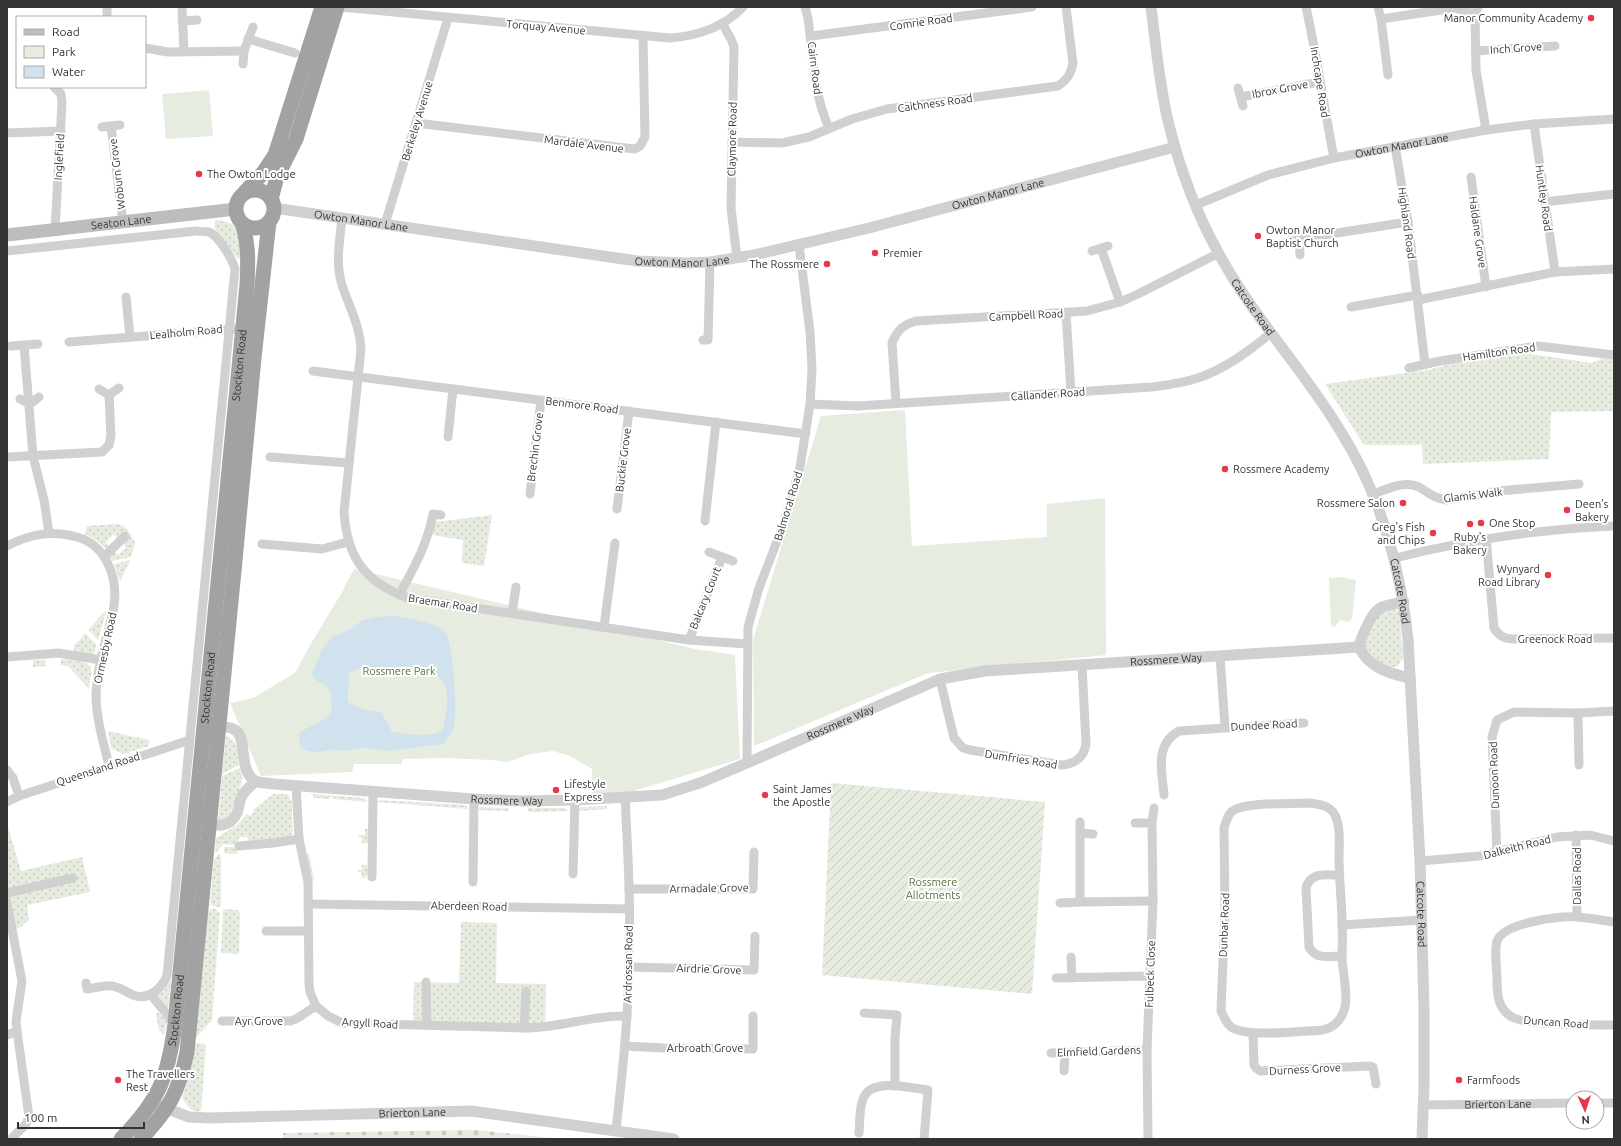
<svg xmlns="http://www.w3.org/2000/svg" width="1621" height="1146" font-family="Ubuntu,sans-serif">
<style>
.grass{fill:url(#grass-dots)}
.cemetery{fill:url(#cemetery-stones)}
.park{fill:#e6ecdf}
.garden{fill:url(#garden-furrows)}
.water{fill:#cfe2ee;fill-rule:evenodd}
.lines{fill:none;stroke-linecap:round;stroke-linejoin:round}
.minor{stroke:#d0d0d0;stroke-width:9}
.tertiary{stroke:#d0d0d0;stroke-width:11}
.secondary{stroke:#bdbdbd;stroke-width:13}
.trunk{stroke:#a2a2a2;stroke-width:15}
.poi-dot{fill:#e63946;stroke:#fff;stroke-width:1.5}
.labels{text-anchor:middle;dominant-baseline:central;stroke-width:4;stroke-linejoin:round;paint-order:stroke}
.poi-label{font-size:11px;fill:#333;stroke:#fff;text-anchor:start}
.street-label{font-size:11px;fill:#333;stroke:#fff}
.park-label{font-size:11px;fill:#56703f;stroke:#fff}
</style>
<defs>
<pattern id="grass-dots" width="8" height="8" patternUnits="userSpaceOnUse"><rect width="8" height="8" fill="#e6ecdf"/><path d="M2 2h.1M6 6h.1" fill="none" stroke="#c6cbc0" stroke-width="1.8" stroke-linecap="round"/></pattern>
<pattern id="cemetery-stones" width="16" height="16" patternUnits="userSpaceOnUse"><rect width="16" height="16" fill="#e6ecdf"/><path d="M2 7V4a2 2 0 0 1 4 0v3zM10 15v-3a2 2 0 0 1 4 0v3z" fill="#c6cbc0"/></pattern>
<pattern id="garden-furrows" width="10" height="10" patternUnits="userSpaceOnUse"><rect width="10" height="10" fill="#e6ecdf"/><path d="M-1 1l2-2M0 10L10 0M9 11l2-2" fill="none" stroke="#c6cbc0"/></pattern>
</defs>
<rect width="100%" height="100%" fill="#fff"/>
<g class="grass">
<path d="M215,220C242,221 239,237 242,259L237,258L215,229Z"/>
<path d="M1523,353L1592,363L1603,358L1614,360V411L1551,412L1549,459L1423,464L1422,445H1364L1325,384L1428,370L1450,364Z"/>
<path d="M492,515L484,566L462,563L463,540L432,535L435,522Z"/>
<path d="M117,524L122,525L129,531L118,539L114,534L106,542L110,547L106,549L96,540L85,534L87,526Z"/>
<path d="M130,533L135,543L131,557L112,561L110,556L114,551L118,555L126,548L123,543Z"/>
<path d="M129,560L130,561L120,581L114,564Z"/>
<path d="M1390,609L1399,611L1403,657L1398,666L1390,668L1382,665L1363,647L1380,613Z"/>
<path d="M105,611L106,612L98,640L88,630Z"/>
<path d="M85,633L96,644L95,652L91,655L74,652V645L79,641Z"/>
<path d="M61,659C69,660 89,659 91,669C92,674 89,683 89,689L68,666L61,665Z"/>
<path d="M45,660L46,666L33,667V660Z"/>
<path d="M108,731L149,740V746L123,754L111,748Z"/>
<path d="M227,736C240,742 237,754 239,765L222,774L226,737Z"/>
<path d="M240,768C245,779 240,787 236,798C231,807 232,820 218,820L222,776Z"/>
<path d="M273,794H287C295,802 291,809 292,819C292,826 295,831 290,838L251,841H249L247,837H240L236,845L223,844L215,854L216,838L236,826L247,814L250,816L254,812L253,810Z"/>
<path d="M313,794L364,798L368,802L334,799L333,797H330V799L313,798Z"/>
<path d="M380,800L466,805L468,809L377,802Z"/>
<path d="M607,806V809L578,811L581,807Z"/>
<path d="M480,807L509,808V811L477,810Z"/>
<path d="M528,808H565L569,811L532,812L528,811Z"/>
<path d="M7,823L21,871L82,857L90,892L27,905L29,920L18,929L7,920Z"/>
<path d="M365,829H369L368,843H362V838L358,836V835H365Z"/>
<path d="M224,847H238L237,854L224,853Z"/>
<path d="M219,853L221,857V906L218,907L210,905L214,860Z"/>
<path d="M306,854H309L314,880L311,881Z"/>
<path d="M362,865H367L368,874L364,878H362L361,872H358V870H362Z"/>
<path d="M214,908L220,913L212,1020L195,1039L208,911Z"/>
<path d="M225,909L238,910L240,913L239,953L237,954L221,953L223,910Z"/>
<path d="M461,922L497,923L496,983L546,984L545,1027L413,1024L414,982L459,983Z"/>
<path d="M170,981L171,982L168,1010L154,995L163,991Z"/>
<path d="M158,1012L167,1021L164,1035L159,1030L156,1014Z"/>
<path d="M196,1043L204,1044L206,1046L201,1110L197,1112L190,1109L182,1098L191,1070Z"/>
</g>
<path class="cemetery" d="M475,1130L562,1139H283V1133Z"/>
<g class="park">
<path d="M209,90L213,136L166,139L162,94Z"/>
<path d="M905,410L912,546L1047,537V504L1105,498L1106,655L928,673L754,746L753,640L821,416Z"/>
<path d="M354,569L695,649L735,655L740,759L627,793L592,794V769L570,756L553,751L530,754L508,762L491,760L447,758L403,759L401,764H354L352,772L261,776L230,703L253,698L295,673L309,647L341,594Z"/>
<path d="M1341,577L1356,580L1352,619L1348,622L1340,620L1335,627H1333L1331,625L1329,578Z"/>
</g>
<path class="garden" d="M831,783L1045,802L1032,994L822,975Z"/>
<path class="water" d="M394,616C406,618 438,623 445,632C454,644 457,711 454,726C452,733 448,738 443,744L386,751L379,749L372,750L367,747L343,751L335,749L320,752L307,751L300,746L299,733C310,725 324,723 332,711C331,705 332,697 330,691C327,684 316,683 312,675L322,649L334,636L351,629L361,621L377,617ZM364,667C368,669 374,672 378,672C384,672 390,668 396,667C446,664 455,687 442,731C425,737 409,735 392,732L382,713L362,709L348,702L349,672Z"/>
<g class="lines">
<g class="minor">
<path d="M107,7V17"/>
<path d="M182,7L184,52"/>
<path d="M341,7L670,38C697,36 724,27 743,7"/>
<path d="M805,7L808,18C813,55 813,93 829,128"/>
<path d="M1306,7C1317,57 1324,107 1334,158"/>
<path d="M1378,7L1381,19L1455,8L1475,14"/>
<path d="M1478,7L1475,14L1476,70L1486,130"/>
<path d="M1381,19L1388,75"/>
<path d="M182,21L197,20"/>
<path d="M722,23L731,39L734,47L731,208L737,258"/>
<path d="M811,36L1032,7"/>
<path d="M248,39L295,53"/>
<path d="M145,48L168,52L244,51"/>
<path d="M1476,51L1555,46"/>
<path d="M243,64L244,51L253,27"/>
<path d="M54,87L61,94L62,103L55,230"/>
<path d="M1238,88L1243,106"/>
<path d="M1241,97L1319,82"/>
<path d="M416,123L635,149L640,146L645,137L643,36"/>
<path d="M1534,124L1555,272"/>
<path d="M111,126L123,223"/>
<path d="M102,127L120,125"/>
<path d="M7,133L61,131"/>
<path d="M732,142L782,143L809,137L852,119L887,109L1058,86C1067,80 1071,74 1073,63L1066,7"/>
<path d="M1395,146L1408,222L1425,364"/>
<path d="M1471,177L1486,287"/>
<path d="M1544,202L1614,194"/>
<path id="s1" d="M1196,205L1268,175L1334,158L1486,130L1534,124L1614,119"/>
<path d="M342,218C340,240 335,263 342,285C349,307 360,325 361,349L344,512C347,558 365,582 408,598L689,640L747,644"/>
<path d="M385,224L448,18"/>
<path d="M1299,239L1300,255"/>
<path d="M1291,240L1408,222"/>
<path d="M1101,248L1120,302"/>
<path d="M7,251L196,231C200,232 205,231 209,232C219,236 232,259 235,269L167,976C161,989 148,1001 133,995C126,992 120,987 112,986C105,985 95,988 87,989L86,983"/>
<path d="M1092,251L1108,246"/>
<path d="M126,297L130,337"/>
<path d="M1418,300L1555,272L1614,269"/>
<path d="M1351,307L1418,295"/>
<path d="M1066,313L1071,392"/>
<path d="M703,340H708L710,262"/>
<path d="M69,342L235,329"/>
<path d="M24,345L33,456L44,500L49,533"/>
<path d="M11,346L38,344"/>
<path d="M1409,368L1440,361L1538,346L1614,355"/>
<path d="M313,371L806,434"/>
<path d="M99,389L109,395L119,388"/>
<path d="M20,399L30,404L39,397"/>
<path d="M896,403L892,343C897,330 903,325 916,321L1087,311L1120,302L1138,294L1219,253"/>
<path d="M810,404L858,406L1152,387C1168,385 1183,383 1198,378C1225,369 1249,351 1271,333"/>
<path d="M448,437L453,389"/>
<path d="M7,457L102,452L109,445L111,436L109,395"/>
<path d="M270,457L349,463"/>
<path d="M530,494L541,400"/>
<path d="M1373,494C1387,489 1405,480 1419,487C1429,493 1435,499 1447,500L1499,491L1579,484"/>
<path d="M617,509L629,411"/>
<path d="M705,521L716,422"/>
<path d="M1486,538L1494,628C1499,636 1503,638 1513,639L1614,638"/>
<path d="M262,544L322,549L348,542"/>
<path d="M7,546C30,534 51,530 77,537C106,545 118,577 114,605C113,613 111,621 109,628C103,650 97,671 96,694C96,717 103,742 109,765"/>
<path d="M709,552L733,561"/>
<path d="M104,557L125,536"/>
<path d="M1395,558C1467,540 1539,529 1614,526"/>
<path d="M399,595C414,568 427,545 433,514L441,515"/>
<path d="M512,613L516,587"/>
<path d="M604,627L615,543"/>
<path d="M689,640L722,557"/>
<path d="M1220,656L1225,727"/>
<path d="M7,657L59,653L101,660"/>
<path d="M940,679L954,738L963,748L970,750L1062,765C1075,764 1084,757 1086,744L1082,665"/>
<path d="M1578,713L1579,765"/>
<path d="M747,763L748,627L759,588L784,523L793,493L800,467L810,404L812,369L810,332L799,245"/>
<path d="M7,770L13,778L19,796"/>
<path d="M296,786L299,839L308,882L309,984L310,992L316,1006L328,1016L342,1023L524,1028C559,1028 592,1015 627,1016"/>
<path d="M1164,795C1162,771 1154,745 1179,731L1304,723"/>
<path d="M7,802L19,796L190,740"/>
<path d="M1308,803C1318,804 1330,805 1335,815C1341,828 1339,844 1339,858C1339,880 1342,902 1342,925C1343,936 1342,947 1342,959C1343,971 1348,996 1345,1007C1342,1020 1335,1027 1323,1030C1302,1031 1247,1038 1231,1027C1226,1023 1224,1017 1221,1011L1225,913L1224,828C1226,822 1228,813 1234,810C1249,802 1290,804 1308,803Z"/>
<path d="M1080,822V902L1153,901"/>
<path d="M1135,823H1152"/>
<path d="M1080,833L1093,834"/>
<path d="M1576,835L1577,917"/>
<path d="M239,846L273,843L299,839"/>
<path d="M1497,853L1492,737L1497,720L1514,712L1578,713L1614,711"/>
<path d="M1420,861L1480,856L1557,837L1590,835L1614,841"/>
<path d="M573,874L575,800"/>
<path d="M1339,875C1326,875 1310,872 1306,888L1309,947C1316,960 1329,956 1342,956"/>
<path d="M372,877L373,792"/>
<path d="M473,882L474,799"/>
<path d="M629,889H753L754,852"/>
<path d="M7,893L73,878"/>
<path d="M7,903L22,981L16,1021L17,1031L29,1117L26,1124L11,1139"/>
<path d="M1060,903L1080,902"/>
<path d="M308,904L629,909"/>
<path d="M1614,922C1602,920 1590,918 1578,917C1560,916 1504,922 1497,941C1494,952 1497,969 1497,980C1497,995 1498,1009 1512,1017C1524,1025 1596,1025 1614,1025"/>
<path d="M1342,925L1421,920"/>
<path d="M266,931H308"/>
<path d="M1071,957L1072,978"/>
<path d="M629,967L754,970L755,936"/>
<path d="M1056,978L1149,976"/>
<path d="M426,982L427,1025"/>
<path d="M151,995L175,1024"/>
<path d="M864,1013L897,1015L895,1038V1086"/>
<path d="M222,1021H290L296,1019L316,1006"/>
<path d="M524,1028L526,991"/>
<path d="M1253,1033L1254,1065L1256,1068L1260,1071L1370,1066L1373,1067L1376,1084"/>
<path d="M7,1035L17,1031"/>
<path d="M625,1046L663,1048L753,1049V1016"/>
<path d="M1051,1053L1147,1050"/>
<path d="M1064,1071L1065,1053"/>
<path d="M1597,1103H1614"/>
<path id="s2" d="M1423,1105L1573,1103"/>
<path d="M616,1130C622,1076 628,1022 629,967C631,910 628,854 625,797"/>
<path d="M859,1133C860,1122 859,1109 863,1099C870,1077 910,1088 928,1090L924,1139"/>
<path d="M1148,1139L1147,1050L1153,901L1152,823L1154,808"/>
</g>
<g class="tertiary">
<path id="s3" d="M1151,7C1156,45 1159,83 1168,121C1179,166 1196,213 1219,254C1253,317 1304,370 1341,432C1380,494 1400,566 1408,639L1420,861L1424,1009V1086L1422,1139"/>
<path id="s4" d="M274,208L637,261L686,263L710,262L754,255L869,228L1175,147"/>
<path d="M1359,647C1360,640 1364,633 1367,626C1377,605 1382,606 1404,602"/>
<path d="M1359,647C1368,667 1390,674 1410,678"/>
<path id="s5" d="M213,729C258,717 232,766 255,781C260,783 269,783 274,784L474,799L523,801L575,800L662,795L700,783L747,763L940,679L985,671L1359,647"/>
<path d="M203,820C215,828 230,828 237,813C239,808 239,803 241,798C244,791 250,786 256,781"/>
<path id="s6" d="M152,1103L189,1117L208,1118L471,1111L674,1139"/>
</g>
<path class="secondary" id="s7" d="M7,235L236,209"/>
<g class="trunk">
<circle cx="255" cy="209" r="19"/>
<path d="M245,192L263,173L275,155L322,7"/>
<path d="M271,199L277,177L296,139L337,7"/>
<path id="s8" d="M121,1139C159,1100 168,1078 175,1024L247,285C248,264 249,244 242,223"/>
<path d="M141,1139C169,1109 179,1092 187,1052L234,571L254,358L269,222"/>
</g>
</g>
<g class="poi-dot">
<circle cx="1591" cy="18" r="4"/>
<circle cx="199" cy="174" r="4"/>
<circle cx="1258" cy="236" r="4"/>
<circle cx="875" cy="253" r="4"/>
<circle cx="827" cy="264" r="4"/>
<circle cx="1225" cy="469" r="4"/>
<circle cx="1403" cy="503" r="4"/>
<circle cx="1567" cy="510" r="4"/>
<circle cx="1481" cy="523" r="4"/>
<circle cx="1470" cy="524" r="4"/>
<circle cx="1433" cy="533" r="4"/>
<circle cx="1548" cy="575" r="4"/>
<circle cx="556" cy="790" r="4"/>
<circle cx="765" cy="795" r="4"/>
<circle cx="118" cy="1080" r="4"/>
<circle cx="1459" cy="1080" r="4"/>
</g>
<g class="labels">
<g class="poi-label">
<text x="1583" y="18" text-anchor="end">Manor Community Academy</text>
<text x="207" y="174">The Owton Lodge</text>
<text x="1266" y="230">Owton Manor<tspan x="1266" dy="13">Baptist Church</tspan></text>
<text x="883" y="253">Premier</text>
<text x="819" y="264" text-anchor="end">The Rossmere</text>
<text x="1233" y="469">Rossmere Academy</text>
<text x="1395" y="503" text-anchor="end">Rossmere Salon</text>
<text x="1575" y="504">Deen's<tspan x="1575" dy="13">Bakery</tspan></text>
<text x="1489" y="523">One Stop</text>
<text x="1425" y="527" text-anchor="end">Greg's Fish<tspan x="1425" dy="13">and Chips</tspan></text>
<text x="1470" y="537" text-anchor="middle">Ruby's<tspan x="1470" dy="13">Bakery</tspan></text>
<text x="1540" y="569" text-anchor="end">Wynyard<tspan x="1540" dy="13">Road Library</tspan></text>
<text x="564" y="784">Lifestyle<tspan x="564" dy="13">Express</tspan></text>
<text x="773" y="789">Saint James<tspan x="773" dy="13">the Apostle</tspan></text>
<text x="126" y="1074">The Travellers<tspan x="126" dy="13">Rest</tspan></text>
<text x="1467" y="1080">Farmfoods</text>
</g>
<g class="street-label">
<text transform="translate(921 22) rotate(-8)">Comrie Road</text>
<text transform="translate(546 27) rotate(5)">Torquay Avenue</text>
<text transform="translate(1516 48) rotate(-4)">Inch Grove</text>
<text transform="translate(815 68) rotate(83)">Cairn Road</text>
<text transform="translate(1320 82) rotate(81)">Inchcape Road</text>
<text transform="translate(1280 89) rotate(-11)">Ibrox Grove</text>
<text transform="translate(935 103) rotate(-8)">Caithness Road</text>
<text transform="translate(417 121) rotate(-73)">Berkeley Avenue</text>
<text transform="translate(732 139) rotate(-89)">Claymore Road</text>
<text transform="translate(584 144) rotate(7)">Mardale Avenue</text>
<text stroke="none"><textPath href="#s1" startOffset="215">Owton Manor Lane</textPath></text>
<text transform="translate(59 157) rotate(-87)">Inglefield</text>
<text transform="translate(117 174) rotate(-97)">Woburn Grove</text>
<text stroke="none"><textPath href="#s4" startOffset="736">Owton Manor Lane</textPath></text>
<text transform="translate(1544 198) rotate(82)">Huntley Road</text>
<text stroke="none"><textPath href="#s4" startOffset="88">Owton Manor Lane</textPath></text>
<text stroke="none"><textPath href="#s7" startOffset="115">Seaton Lane</textPath></text>
<text transform="translate(1407 223) rotate(82)">Highland Road</text>
<text transform="translate(1478 232) rotate(82)">Haldane Grove</text>
<text stroke="none"><textPath href="#s4" startOffset="412">Owton Manor Lane</textPath></text>
<text stroke="none"><textPath href="#s3" startOffset="321">Catcote Road</textPath></text>
<text transform="translate(1026 315) rotate(-3)">Campbell Road</text>
<text transform="translate(186 332) rotate(-5)">Lealholm Road</text>
<text transform="translate(1499 352) rotate(-8)">Hamilton Road</text>
<text stroke="none"><textPath href="#s8" startOffset="792">Stockton Road</textPath></text>
<text transform="translate(1048 394) rotate(-4)">Callander Road</text>
<text transform="translate(582 405) rotate(7)">Benmore Road</text>
<text transform="translate(535 447) rotate(-83)">Brechin Grove</text>
<text transform="translate(623 460) rotate(-83)">Buckie Grove</text>
<text transform="translate(1473 495) rotate(-7)">Glamis Walk</text>
<text transform="translate(788 506) rotate(-73)">Balmoral Road</text>
<text stroke="none"><textPath href="#s3" startOffset="645">Catcote Road</textPath></text>
<text transform="translate(705 598) rotate(-68)">Balcary Court</text>
<text transform="translate(443 603) rotate(9)">Braemar Road</text>
<text x="1555" y="639">Greenock Road</text>
<text transform="translate(105 648) rotate(-78)">Ormesby Road</text>
<text stroke="none"><textPath href="#s5" startOffset="1016">Rossmere Way</textPath></text>
<text stroke="none"><textPath href="#s8" startOffset="468">Stockton Road</textPath></text>
<text stroke="none"><textPath href="#s5" startOffset="680">Rossmere Way</textPath></text>
<text transform="translate(1264 725) rotate(-3)">Dundee Road</text>
<text transform="translate(1021 759) rotate(9)">Dumfries Road</text>
<text transform="translate(98 769) rotate(-18)">Queensland Road</text>
<text transform="translate(1494 775) rotate(-92)">Dunoon Road</text>
<text stroke="none"><textPath href="#s5" startOffset="332">Rossmere Way</textPath></text>
<text transform="translate(1517 847) rotate(-14)">Dalkeith Road</text>
<text transform="translate(1577 876) rotate(-90)">Dallas Road</text>
<text transform="translate(709 888) rotate(-1)">Armadale Grove</text>
<text transform="translate(469 906) rotate(1)">Aberdeen Road</text>
<text stroke="none"><textPath href="#s3" startOffset="969">Catcote Road</textPath></text>
<text transform="translate(1224 925) rotate(-88)">Dunbar Road</text>
<text transform="translate(628 964) rotate(-89)">Ardrossan Road</text>
<text transform="translate(709 969) rotate(2)">Airdrie Grove</text>
<text transform="translate(1150 974) rotate(-88)">Fulbeck Close</text>
<text stroke="none"><textPath href="#s8" startOffset="144">Stockton Road</textPath></text>
<text x="259" y="1021">Ayr Grove</text>
<text transform="translate(1556 1022) rotate(4)">Duncan Road</text>
<text transform="translate(370 1023) rotate(3)">Argyll Road</text>
<text x="705" y="1048">Arbroath Grove</text>
<text transform="translate(1099 1051) rotate(-2)">Elmfield Gardens</text>
<text transform="translate(1305 1069) rotate(-3)">Durness Grove</text>
<text stroke="none"><textPath href="#s2" startOffset="75">Brierton Lane</textPath></text>
<text stroke="none"><textPath href="#s6" startOffset="263">Brierton Lane</textPath></text>
</g>
<g class="park-label">
<text x="399" y="671">Rossmere Park</text>
<text x="933" y="882">Rossmere<tspan x="933" dy="13">Allotments</tspan></text>
</g>
</g>
<rect width="1621" height="1146" fill="none" stroke="#333333" stroke-width="16"/>
<rect x="16" y="16" width="130" height="72" fill="#ffffff" stroke="#adadad"/>
<rect x="24" y="29" width="20" height="6" fill="#bdbdbd" stroke="#adadad"/>
<text x="52" y="36" font-size="12" fill="#333333">Road</text>
<rect x="24" y="46" width="20" height="12" fill="#e6ecdf" stroke="#adadad"/>
<text x="52" y="56" font-size="12" fill="#333333">Park</text>
<rect x="24" y="66" width="20" height="12" fill="#cfe2ee" stroke="#adadad"/>
<text x="52" y="76" font-size="12" fill="#333333">Water</text>
<g transform="translate(1585 1110) rotate(177)"><circle r="19" fill="#ffffff" stroke="#adadad"/>
<path d="M0-3L7 15L0 10L-7 15Z" fill="#e63946"/>
<text y="-6" font-size="11" font-weight="bold" text-anchor="middle" fill="#333333">N</text>
</g>
<path d="M18 1122v6h126v-6" fill="none" stroke="#333333" stroke-width="2"/>
<text x="24" y="1122" font-size="12" fill="#333333" stroke="#ffffff" stroke-width="3" paint-order="stroke">100 m</text>
</svg>
